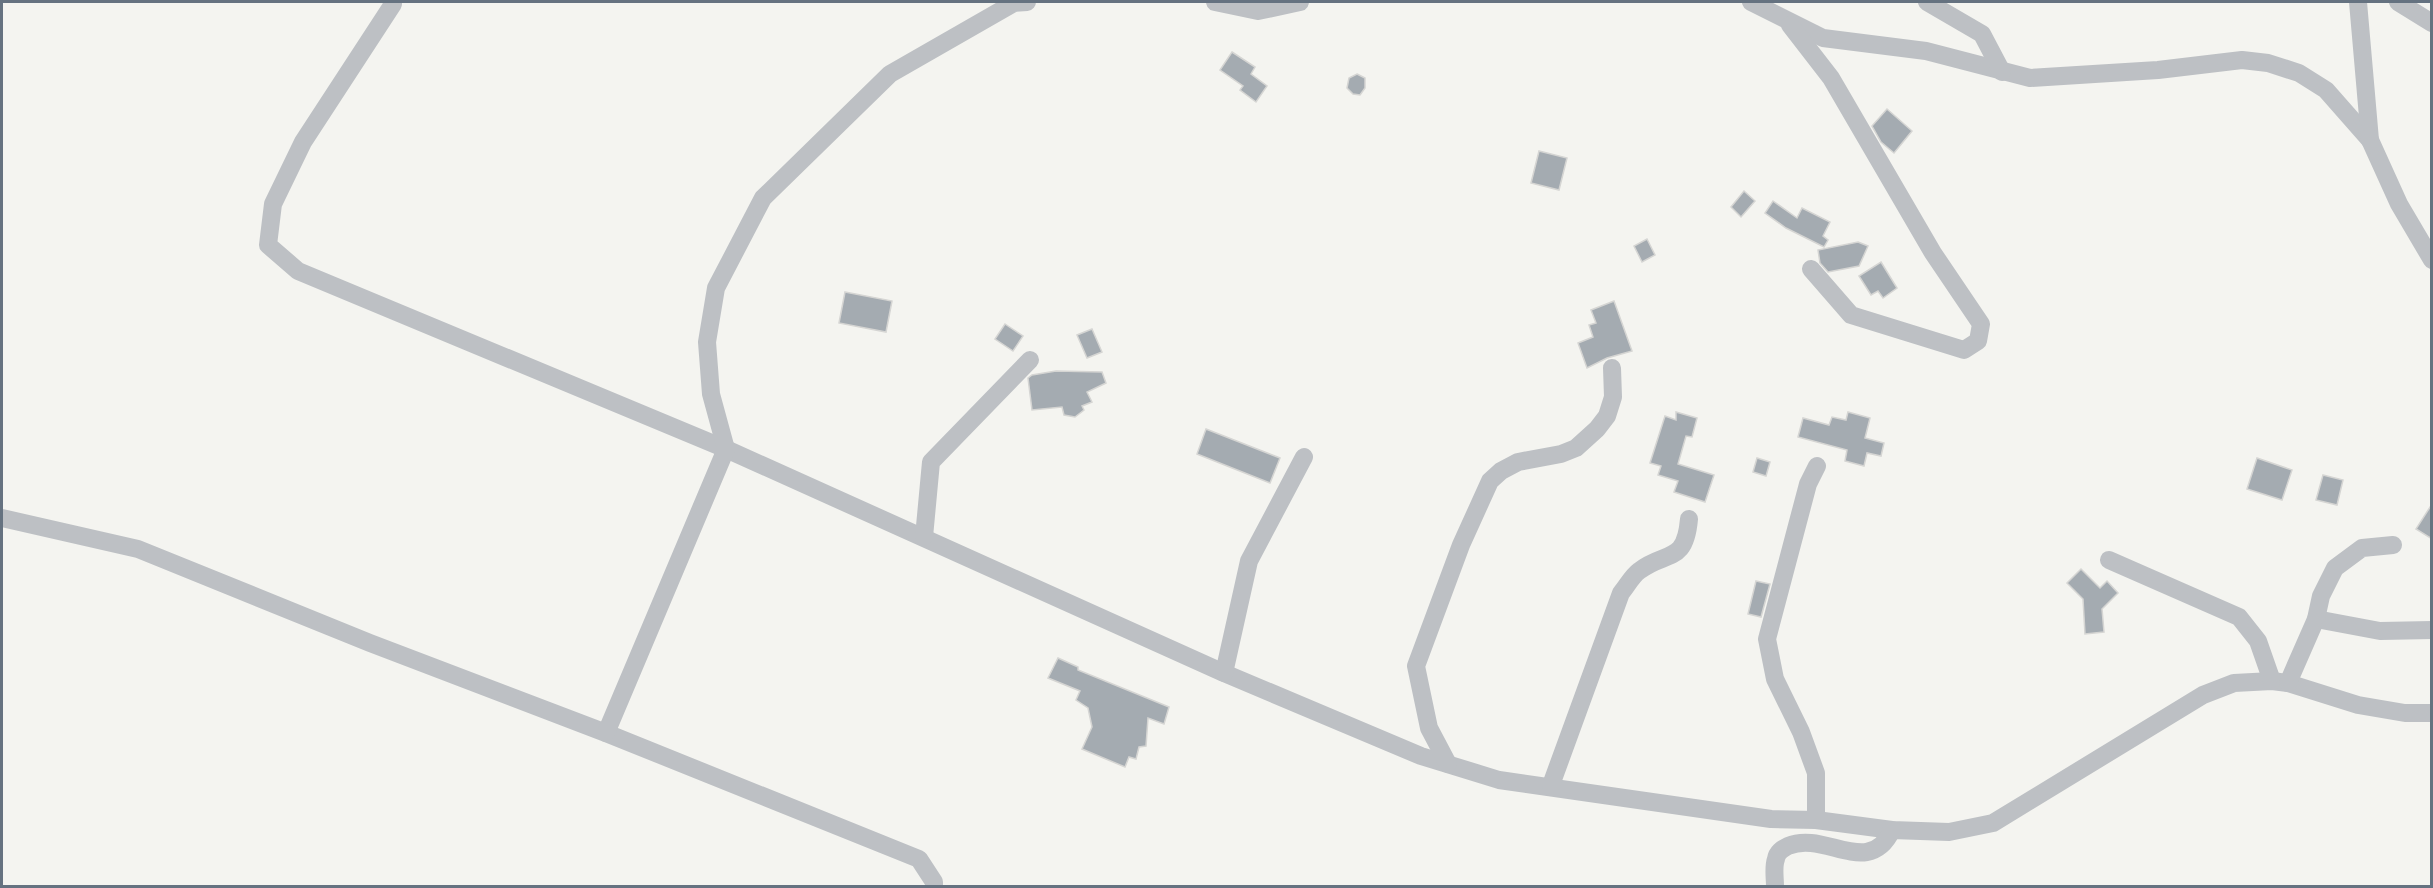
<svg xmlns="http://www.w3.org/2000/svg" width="2433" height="888" font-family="Rubik,sans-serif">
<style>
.building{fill:#a4abb1;stroke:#d5d5d3;stroke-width:1.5}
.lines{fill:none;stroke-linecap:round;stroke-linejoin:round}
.minor{stroke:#bdc0c4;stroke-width:18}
</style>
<rect width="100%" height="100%" fill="#f4f4f0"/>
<g class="building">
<path d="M1232,52L1255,67L1251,74L1267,86L1256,102L1240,90L1243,86L1220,70Z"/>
<path d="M1357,74L1365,78V88L1360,95L1353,94L1347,88L1349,78Z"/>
<path d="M1887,109L1912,131L1894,153L1881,142L1872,126Z"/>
<path d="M1539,151L1567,158L1559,190L1531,183Z"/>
<path d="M1744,191L1755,201L1741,217L1731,207Z"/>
<path d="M1773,201L1797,218L1802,208L1830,222L1823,236L1828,240L1824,247L1786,228L1765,213Z"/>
<path d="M1647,239L1655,255L1642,262L1634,246Z"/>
<path d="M1858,242L1868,246L1859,266L1828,272L1820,263L1818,250Z"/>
<path d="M1881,262L1897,288L1883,298L1878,291L1871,295L1859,276Z"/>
<path d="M845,292L892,301L886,332L839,323Z"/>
<path d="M1614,301L1632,351L1607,358L1587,368L1578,343L1593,337L1589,325L1596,323L1591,310Z"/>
<path d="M1005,324L1023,336L1013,351L995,339Z"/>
<path d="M1092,329L1102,352L1087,358L1077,335Z"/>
<path d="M1056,371L1102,372L1106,383L1087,392L1092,402L1082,406L1084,410L1075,417L1064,415L1062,407L1032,410L1028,378L1032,375Z"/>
<path d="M1676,412L1697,418L1692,437L1686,436L1678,464L1714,475L1705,502L1674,492L1678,481L1658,475L1661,466L1650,463L1665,416L1676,420Z"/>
<path d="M1848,412L1870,418L1865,438L1884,443L1881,456L1867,453L1864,466L1845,461L1847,450L1798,437L1803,418L1829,425L1832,417L1846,420Z"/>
<path d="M1206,429L1280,458L1270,483L1197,454Z"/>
<path d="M1757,458L1770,462L1766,476L1753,472Z"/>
<path d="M2257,458L2292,470L2282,500L2247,489Z"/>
<path d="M2323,475L2343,480L2337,505L2316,500Z"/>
<path d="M2432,504V539L2416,529Z"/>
<path d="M2081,569L2100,588L2107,581L2118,593L2102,609L2104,632L2085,634L2083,599L2067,583Z"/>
<path d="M1756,581L1770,584L1761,617L1748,614Z"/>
<path d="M1058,658L1078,667V670L1169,707L1164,724L1148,718L1146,746L1139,747L1136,759L1129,757L1125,767L1082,749L1092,727L1088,708L1076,700L1080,691L1048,678Z"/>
</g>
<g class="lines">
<g class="minor">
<path d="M1215,2L1258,11L1300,2"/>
<path d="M1751,2L1823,38L1926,51L2030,78L2158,70L2242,60L2268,63L2299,73L2326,90L2370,140"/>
<path d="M1927,2L1982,34L2002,72"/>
<path d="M2358,2L2370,140L2399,204L2432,260"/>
<path d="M2398,2L2432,23"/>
<path d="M393,4L303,142L273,204L268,245L298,271L726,449L1224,673L1421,756L1499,780L1771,819L1816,820L1892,830L1949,832L1993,823L2203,695L2234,683L2272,681L2288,683L2358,705L2405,713H2432"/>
<path d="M1790,25L1831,78L1933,253L1981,324L1978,341L1964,350L1851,315L1811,269"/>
<path d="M2,518L138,549L370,643L606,733L919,859L934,882V886"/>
<path d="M924,537L931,462L1030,360"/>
<path d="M2109,560L2239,617L2258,641L2272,681"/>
<path d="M2316,619L2380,631L2432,630"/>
<path d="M1224,673L1249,561L1304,457"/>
<path d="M2288,683L2316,619L2321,596L2335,568L2362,548L2393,545"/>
<path d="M606,733L726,449L711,394L707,342L716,288L763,198L890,74L1014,3L1027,2"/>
<path d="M1448,764L1429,728L1416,666L1461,545L1490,481L1501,471L1518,462L1561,454L1576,448L1597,429L1607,416L1613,397L1612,368"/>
<path d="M1551,785L1621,593C1627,586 1632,576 1639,571C1666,550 1685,565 1689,519"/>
<path d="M1816,820V773L1801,732L1775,679L1767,639L1808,484L1817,466"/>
<path d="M1775,886C1775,878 1773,867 1776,859C1777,852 1782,849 1788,846C1825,830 1869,879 1892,830"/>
</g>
</g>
<rect width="2433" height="888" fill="none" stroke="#657280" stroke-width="6"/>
</svg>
